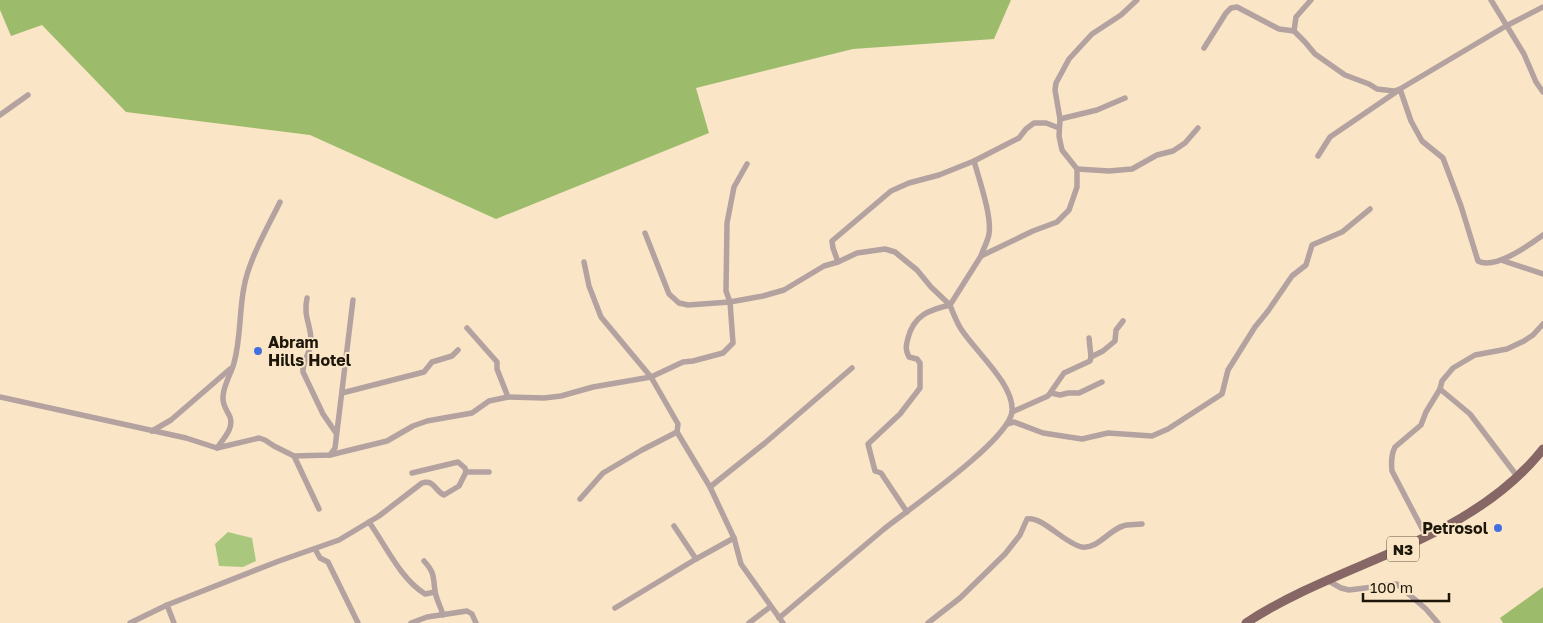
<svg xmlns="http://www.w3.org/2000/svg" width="1543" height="623" font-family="'Golos Text',sans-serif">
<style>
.green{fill:#aac87d}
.forest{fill:#9dbc6b}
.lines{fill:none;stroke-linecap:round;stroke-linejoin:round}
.minor{stroke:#b4a2a1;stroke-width:5.5}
.primary{stroke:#866766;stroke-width:9}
.poi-dot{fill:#426fe0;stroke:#fae6c6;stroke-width:2}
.labels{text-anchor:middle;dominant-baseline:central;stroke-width:4;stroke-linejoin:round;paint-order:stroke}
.shield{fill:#fae6c6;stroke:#5f5442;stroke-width:1}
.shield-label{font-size:15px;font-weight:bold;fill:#1d160a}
.poi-label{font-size:16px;font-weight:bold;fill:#1d160a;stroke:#fae6c6;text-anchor:start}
</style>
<rect width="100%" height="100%" fill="#fae6c6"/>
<path class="green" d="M228,532L252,538L256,561L243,567L219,566L215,544Z"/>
<g class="forest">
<path d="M0,0H1011L994,39L853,49L696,88L709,133L496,219L310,135L126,112L42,25L11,36L0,10Z"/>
<path d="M1543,587V623H1503L1500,618Z"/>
</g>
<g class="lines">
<g class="minor">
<path d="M1491,0L1524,54L1536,82L1543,92"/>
<path d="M1543,7L1506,26L1400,89L1411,121L1422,141L1443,158L1461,206L1478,261C1495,270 1529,245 1543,235"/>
<path d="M1294,31L1296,17L1311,0"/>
<path d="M1204,48L1226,13L1231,8L1237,7L1279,29L1294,31L1305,42L1315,54L1345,75L1369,84L1377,89L1394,91L1400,89"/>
<path d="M0,115L28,95"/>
<path d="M1060,119L1097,110L1125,98"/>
<path d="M1318,156L1330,137L1399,90"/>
<path d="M974,161C979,179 992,216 989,234C988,241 983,249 981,256"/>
<path d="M1077,169L1109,171L1132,169L1157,155L1173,151L1185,143L1198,128"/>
<path d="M645,233L669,294L679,303L688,305L730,302L763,296L784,290L824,266L838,262L857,253L885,249L895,252L917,270L931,287L950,305"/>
<path d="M1501,260L1543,274"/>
<path d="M584,262L589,286L601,317L651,377L678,424L677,432L710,487L734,538L741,564L783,623"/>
<path d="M838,262L833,248L832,241L891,191L909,183L939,175L974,161L1019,138L1026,129L1034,123H1046L1059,128"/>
<path d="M307,298C303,317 311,324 311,341C311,352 302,362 303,372L323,414L336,433"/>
<path d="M467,328L497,362V369L508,397"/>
<path d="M1091,357L1103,351L1115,341L1116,330L1123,321"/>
<path d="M1440,389L1470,414L1517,476"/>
<path d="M342,393L424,372L432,362L452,356L458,350"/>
<path d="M1051,393L1060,395L1068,393H1079L1102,382"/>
<path d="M0,397L186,438L217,448L259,438L265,440L274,446L294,456L330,455L387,441L413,426L427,421L472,413L489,401L508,397L544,398L561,396L593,387L651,377L683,362L693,361L723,353L733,343L730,302L726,291L727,223L734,187L747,164"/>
<path d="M1012,412L1048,396L1064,373L1090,361L1091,357L1089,338"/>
<path d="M1007,424L1014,422L1043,433L1082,439L1108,433L1152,436L1168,429L1222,394L1228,370L1255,327L1268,311L1292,276L1306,265L1312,245L1342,232L1370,209"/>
<path d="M152,431L171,420L230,369"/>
<path d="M217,448C223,439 234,429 230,417C227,410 222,405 223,396C224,384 231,374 234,363C241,338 239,312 244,287C249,259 268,227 280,202"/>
<path d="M330,455L335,448L353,300"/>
<path d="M294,456L319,509"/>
<path d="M412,473L458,462L465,468L466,472"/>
<path d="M710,487L765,443L852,368"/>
<path d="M580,499L603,473L642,450L677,432"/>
<path d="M907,512L881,473L875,471L868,444L900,414L920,388V363L917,359L909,357C905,349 906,346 908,338C914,315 929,310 950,305"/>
<path d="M369,522C386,546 400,578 425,594L435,592"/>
<path d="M674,526L696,559"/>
<path d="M1426,536L1392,471C1391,462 1391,455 1395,447L1421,425L1426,412L1440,389L1442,381L1453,368L1475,355L1507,349L1524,341L1533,335L1543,324"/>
<path d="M315,549L320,558L328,562L358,623"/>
<path d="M424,561C435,573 433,577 435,591C436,599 441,607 443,615"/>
<path d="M1327,580L1341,588L1349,590L1397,584L1426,609L1438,623"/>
<path d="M167,605L174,623"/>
<path d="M615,608L696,559L734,538"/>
<path d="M779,618C814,588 849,559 884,529C909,509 1008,441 1012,412C1015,385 975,351 961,329C956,321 953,313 950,305L981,256L1033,231L1057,222L1069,210L1077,187V169L1062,150L1059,136L1060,119L1055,90L1056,83L1069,59L1080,47L1092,34L1121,15L1137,0"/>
<path d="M130,623L167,605L279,561L339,540L379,516L422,483C434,479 435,491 444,495L459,486L466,472H489"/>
<path d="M411,623L427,617L467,611L472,614L476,623"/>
<path d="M749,623L770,607"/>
<path d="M928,623L960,598L1005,554L1020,535L1027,519C1041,515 1065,544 1082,547C1098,549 1109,530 1123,526C1128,524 1136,525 1142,524"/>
</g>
<path class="primary" d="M1246,623C1341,560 1469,543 1543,449"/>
</g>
<g class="poi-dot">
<circle cx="258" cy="351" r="5"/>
<circle cx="1498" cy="528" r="5"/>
</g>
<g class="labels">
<rect class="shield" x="1387" y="536.5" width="32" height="25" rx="4"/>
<g class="shield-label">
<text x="1403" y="549">N3</text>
</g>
<g class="poi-label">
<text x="268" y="342">Abram<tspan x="268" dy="18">Hills Hotel</tspan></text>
<text x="1488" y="528" text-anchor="end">Petrosol</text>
</g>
</g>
<path d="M1363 593v8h86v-8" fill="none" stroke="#1d160a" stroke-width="2.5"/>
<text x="1370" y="593" font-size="15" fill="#1d160a" stroke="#fae6c6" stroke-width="4" paint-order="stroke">100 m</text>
</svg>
